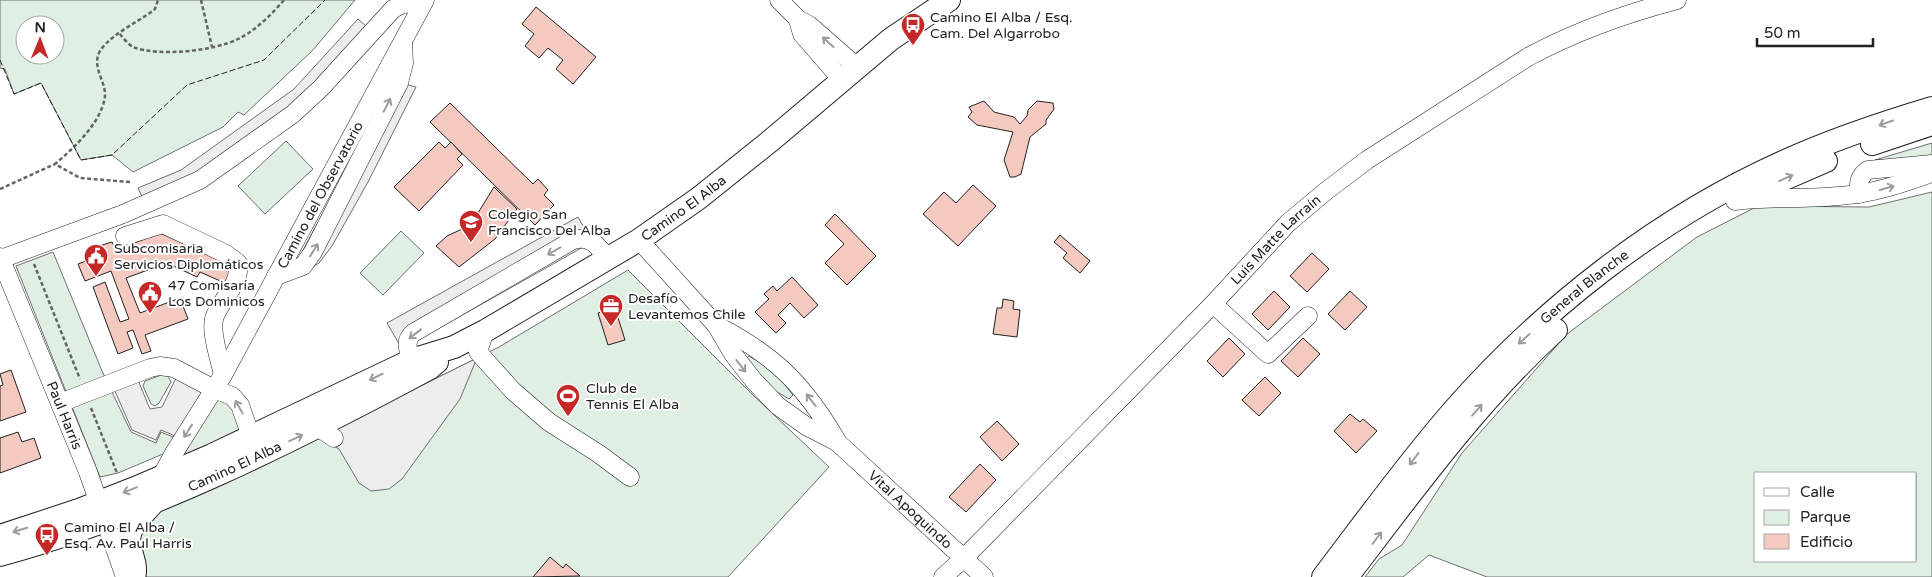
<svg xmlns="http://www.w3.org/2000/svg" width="1932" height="577" font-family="'Varela Round',sans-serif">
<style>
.green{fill:#e0efe3;stroke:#6f6f6f;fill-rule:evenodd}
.parking{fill:#ededed;stroke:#6f6f6f}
.building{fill:#f3c9c0;stroke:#222}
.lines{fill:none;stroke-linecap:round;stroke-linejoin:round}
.minor-casing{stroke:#222;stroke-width:19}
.major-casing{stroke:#222;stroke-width:24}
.path{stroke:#646464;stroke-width:2.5;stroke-dasharray:4 2.5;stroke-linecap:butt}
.minor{stroke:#fff;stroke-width:18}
.major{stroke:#fff;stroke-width:22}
.fence{stroke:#222;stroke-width:1;stroke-dasharray:6 2.5;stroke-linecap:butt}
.oneway{stroke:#9c9c9c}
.labels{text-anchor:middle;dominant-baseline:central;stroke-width:4;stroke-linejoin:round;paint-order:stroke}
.poi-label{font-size:14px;fill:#222;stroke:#fff;text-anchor:start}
.street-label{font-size:14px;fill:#222;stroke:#fff}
</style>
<rect width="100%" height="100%" fill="#fff"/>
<g class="green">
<path d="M0,0H355L313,50L244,115L238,112L223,127L133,172L112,155L81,160L41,83L14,94L5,69L0,68ZM25,25H55V55H25Z"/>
<path d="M286,141L313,169L265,214L238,186Z"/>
<path d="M1932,143V157L1875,160Z"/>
<path d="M1932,192V577H1487L1429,555L1403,577H1365L1379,559L1402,545L1462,453L1567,334L1697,237L1758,206L1869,207ZM1756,473H1916V561H1756Z"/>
<path d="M401,231L424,253L383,295L360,273Z"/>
<path d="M53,252L102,371L131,432L156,443L161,432L178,439L170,451L118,473L100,477L16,266Z"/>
<path d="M628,270L754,396L829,467L728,577H146L130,523L318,437L499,347Z"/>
<path d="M749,356L774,371L793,395L789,399L762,383L746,359Z"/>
<path d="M164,374L168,376L171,382L159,403L155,406L151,404L143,386L145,381Z"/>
<path d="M217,399L236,406L241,433L183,456Z"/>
</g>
<g class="parking">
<path d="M358,19L366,26L328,70L290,106L196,176L143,199L138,188L181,170L294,89Z"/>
<path d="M394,81L416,87L368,182L332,246L319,263L310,269L296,263Z"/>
<path d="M578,217L592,242L402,349L387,323Z"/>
<path d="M477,358L460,399L402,479L389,489L371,491L359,483L339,449L318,437Z"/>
<path d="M176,378L208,390L180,438L161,430L156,440L132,430L114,389L138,380L150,409L162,407Z"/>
</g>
<g class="building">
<path d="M536,7L596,57L573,84L556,69L563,60L548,48L539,58L525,46L534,34L522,24Z"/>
<path d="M984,101L994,112L1014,117L1020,124L1027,116L1028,110L1037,101L1053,103L1054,109L1046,120V124L1030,137L1021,174L1015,177H1010L1004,160L1013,132L977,125L968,117L972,112L969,107Z"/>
<path d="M450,103L533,184L538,179L548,190L544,195L554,205L535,225L430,122Z"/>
<path d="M439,142L445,148L451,142L462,154L457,159L463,165L419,211L394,187Z"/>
<path d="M973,185L996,206L958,246L923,214L944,192L956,203Z"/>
<path d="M494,187L517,209L495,239L459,267L436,246L447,236L462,229L473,221Z"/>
<path d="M835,214L876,256L847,285L825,263L844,244L825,225Z"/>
<path d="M160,233L235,267L227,284L200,272L197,277L167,263L126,278L140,313L180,298L188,319L145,335L151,351L142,354L133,330L127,332L133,348L118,354L93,287L105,282L120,322L129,319L111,271L85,281L78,264L102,255L99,246L112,242L116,250Z"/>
<path d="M1060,235L1090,261L1080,273L1063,258L1067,253L1054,242Z"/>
<path d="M1312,253L1329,269L1307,292L1290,276Z"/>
<path d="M792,277L818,305L804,318L790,303L778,315L786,323L776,333L755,312L769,299L764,294L773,286L777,291Z"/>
<path d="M1274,291L1290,307L1268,330L1252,314Z"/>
<path d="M1350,291L1367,307L1345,330L1328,314Z"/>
<path d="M1003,299L1014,301L1013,309L1020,310L1017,337L993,334L997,308H1002Z"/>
<path d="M615,308L625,340L608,345L598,313Z"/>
<path d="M1229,338L1245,354L1223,377L1207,361Z"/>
<path d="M1303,338L1320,354L1298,377L1281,361Z"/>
<path d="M11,370L26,412L0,421V386L3,385L0,374Z"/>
<path d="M1265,377L1281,393L1259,416L1242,400Z"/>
<path d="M1350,414L1360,422L1363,419L1377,431L1356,453L1334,431Z"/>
<path d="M997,421L1019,444L1002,461L980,437Z"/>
<path d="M18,432L22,442L34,438L41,458L0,473V438Z"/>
<path d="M980,464L996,480L966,512L949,497Z"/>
<path d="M550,557L563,568L566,564L580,576L533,577Z"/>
</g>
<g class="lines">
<defs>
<g id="minor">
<path d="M779,0L798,19L809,25L857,67"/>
<path d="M798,20L802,34L842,80"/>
<path d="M1859,194C1858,183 1859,176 1868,170L1932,164"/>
<path d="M1735,201C1769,197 1804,199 1839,196C1871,194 1902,184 1932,173"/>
<path d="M125,236L163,224L226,254L238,263C241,284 222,298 215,316C209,330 220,360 223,375"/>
<path id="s1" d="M639,240L716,325L733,354L754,381L778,406L806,426L837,442L984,577"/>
<path id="s2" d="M0,257L88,472L125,577"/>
<path d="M1,259L123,214L200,180L293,114L321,88L393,9L403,4L423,3"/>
<path d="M276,276L303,266L313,252L399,83L404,63L403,43"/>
<path d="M1213,304L1268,354L1308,316"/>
<path d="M716,325C774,355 804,384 837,441"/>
<path d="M485,331L478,352L513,391L549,422L599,454L630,477"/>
<path d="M412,360C408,350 404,341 413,333L573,240C591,235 598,246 608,259"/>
<path d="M60,403L150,368L160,366L174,368L214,389L232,396L240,405L251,437L250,446L248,449"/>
<path d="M318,427L334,438"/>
<path id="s3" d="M161,477L174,453L223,375L425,0"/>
<path id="s4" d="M943,577L964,558L1213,304L1288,223L1326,191L1367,160L1528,57C1576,31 1624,14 1677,0"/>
</g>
<g id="major">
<path d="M1872,144L1932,124"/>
<path d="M1754,192L1826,161"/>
<path id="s5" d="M0,536L79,510L135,488L212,455L412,360L454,347L485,331L639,240L699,198L769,142L891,39L949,0"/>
<path id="s6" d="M0,555C149,514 294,441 430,368L437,362"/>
<path d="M134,577C139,561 124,546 131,531C135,520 146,512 153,503"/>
<path id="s7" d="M1323,577C1365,522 1406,465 1452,412C1542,309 1658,218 1783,162C1831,140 1882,123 1932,108"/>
<path d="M1347,577C1413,491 1476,403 1556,330"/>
</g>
</defs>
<use href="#minor" class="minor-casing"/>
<use href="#major" class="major-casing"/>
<g class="path">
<path d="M201,0L212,47"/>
<path d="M120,34C123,38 128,44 133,47C158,57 214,51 238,39C254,32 273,13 284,0"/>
<path d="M130,182L80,178L55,164C74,148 102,122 105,96C106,81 91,67 100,51C112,33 139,22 155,9L158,0"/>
<path d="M0,189L55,164"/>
<path d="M34,264L80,379"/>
<path d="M91,408L117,473"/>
</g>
<use href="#minor" class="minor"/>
<use href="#major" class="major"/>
<path class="fence" d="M0,60L14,94L41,83L81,160L112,155L187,85L264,60L325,0"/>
</g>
<defs><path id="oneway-shaft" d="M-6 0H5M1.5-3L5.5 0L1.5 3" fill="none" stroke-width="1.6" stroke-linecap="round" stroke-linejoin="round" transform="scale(1.25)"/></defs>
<g class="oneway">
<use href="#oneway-shaft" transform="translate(828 42) rotate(-138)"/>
<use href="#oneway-shaft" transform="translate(387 105) rotate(-63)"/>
<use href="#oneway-shaft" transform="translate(1886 123) rotate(161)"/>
<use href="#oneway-shaft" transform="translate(1786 178) rotate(-24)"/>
<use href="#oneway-shaft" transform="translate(1887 188) rotate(-16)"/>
<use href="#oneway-shaft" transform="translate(314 250) rotate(-58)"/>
<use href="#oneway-shaft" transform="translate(554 251) rotate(150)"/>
<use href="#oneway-shaft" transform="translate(415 334) rotate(142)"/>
<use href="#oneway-shaft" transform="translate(1524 339) rotate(138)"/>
<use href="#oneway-shaft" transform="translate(741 366) rotate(52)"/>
<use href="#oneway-shaft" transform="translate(376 377) rotate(154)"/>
<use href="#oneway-shaft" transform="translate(811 400) rotate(-128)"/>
<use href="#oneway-shaft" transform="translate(239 407) rotate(-119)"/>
<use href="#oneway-shaft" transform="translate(1477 410) rotate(-49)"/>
<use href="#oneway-shaft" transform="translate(188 431) rotate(122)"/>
<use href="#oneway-shaft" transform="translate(296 438) rotate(-25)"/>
<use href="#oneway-shaft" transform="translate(1414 459) rotate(127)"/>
<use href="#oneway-shaft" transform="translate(130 490) rotate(158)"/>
<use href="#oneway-shaft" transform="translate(20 530) rotate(163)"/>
<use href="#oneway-shaft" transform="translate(1377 538) rotate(-53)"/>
</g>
<defs>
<symbol id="bus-pin" viewBox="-11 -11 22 30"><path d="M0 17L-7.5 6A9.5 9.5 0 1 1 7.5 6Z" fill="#c62828" stroke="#fff"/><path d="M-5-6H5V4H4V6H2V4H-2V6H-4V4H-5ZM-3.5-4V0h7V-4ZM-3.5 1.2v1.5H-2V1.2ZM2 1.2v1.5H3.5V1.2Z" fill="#fff"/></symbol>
<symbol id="school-pin" viewBox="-11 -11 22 30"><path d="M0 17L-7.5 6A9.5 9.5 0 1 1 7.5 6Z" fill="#c62828" stroke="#fff"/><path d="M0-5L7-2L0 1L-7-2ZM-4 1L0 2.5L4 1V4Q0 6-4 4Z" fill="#fff"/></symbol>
<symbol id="civic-pin" viewBox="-11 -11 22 30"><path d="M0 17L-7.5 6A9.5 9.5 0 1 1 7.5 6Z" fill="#c62828" stroke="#fff"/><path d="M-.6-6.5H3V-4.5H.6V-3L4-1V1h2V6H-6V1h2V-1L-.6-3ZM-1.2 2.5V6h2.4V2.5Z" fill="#fff"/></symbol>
<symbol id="office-pin" viewBox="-11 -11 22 30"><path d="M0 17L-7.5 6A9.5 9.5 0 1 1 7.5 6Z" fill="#c62828" stroke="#fff"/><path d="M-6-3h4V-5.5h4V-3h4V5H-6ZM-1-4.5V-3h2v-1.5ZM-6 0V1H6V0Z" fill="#fff"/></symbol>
<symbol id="stadium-pin" viewBox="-11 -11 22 30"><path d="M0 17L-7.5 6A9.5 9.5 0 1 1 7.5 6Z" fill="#c62828" stroke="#fff"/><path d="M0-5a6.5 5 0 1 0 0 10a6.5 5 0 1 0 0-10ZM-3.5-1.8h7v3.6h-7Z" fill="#fff"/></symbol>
</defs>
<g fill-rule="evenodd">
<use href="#bus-pin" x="899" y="11" width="28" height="38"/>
<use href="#school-pin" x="457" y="208" width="28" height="38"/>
<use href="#civic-pin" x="82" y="242" width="28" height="38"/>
<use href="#civic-pin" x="136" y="279" width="28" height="38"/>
<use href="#office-pin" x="597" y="292" width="28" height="38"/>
<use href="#stadium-pin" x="554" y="382" width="28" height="38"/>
<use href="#bus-pin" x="33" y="521" width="28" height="38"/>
</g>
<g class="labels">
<g class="poi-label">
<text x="930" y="17">Camino El Alba / Esq.<tspan x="930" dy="16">Cam. Del Algarrobo</tspan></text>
<text x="488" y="214">Colegio San<tspan x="488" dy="16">Francisco Del Alba</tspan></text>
<text x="114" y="248">Subcomisaria<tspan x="114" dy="16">Servicios Diplomáticos</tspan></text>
<text x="168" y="285">47 Comisaría<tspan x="168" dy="16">Los Dominicos</tspan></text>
<text x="628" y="298">Desafío<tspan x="628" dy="16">Levantemos Chile</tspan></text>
<text x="586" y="388">Club de<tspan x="586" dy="16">Tennis El Alba</tspan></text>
<text x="64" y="527">Camino El Alba /<tspan x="64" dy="16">Esq. Av. Paul Harris</tspan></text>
</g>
<g class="street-label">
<text stroke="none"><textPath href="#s3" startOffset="324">Camino del Observatorio</textPath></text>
<text stroke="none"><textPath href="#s5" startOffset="761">Camino El Alba</textPath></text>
<text stroke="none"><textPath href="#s4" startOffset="474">Luis Matte Larraín</textPath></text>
<text stroke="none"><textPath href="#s7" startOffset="392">General Blanche</textPath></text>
<text stroke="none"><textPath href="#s2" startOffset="171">Paul Harris</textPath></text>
<text stroke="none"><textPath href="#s6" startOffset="251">Camino El Alba</textPath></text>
<text stroke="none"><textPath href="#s1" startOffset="386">Vital Apoquindo</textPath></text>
</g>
</g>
<rect x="1754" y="472" width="162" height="90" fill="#ffffff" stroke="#a7a7a7"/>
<rect x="1764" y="488" width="25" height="8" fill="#ffffff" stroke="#a7a7a7"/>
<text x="1800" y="497" font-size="15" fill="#222222">Calle</text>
<rect x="1764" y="510" width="25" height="15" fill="#e0efe3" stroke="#a7a7a7"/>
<text x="1800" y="522" font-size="15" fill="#222222">Parque</text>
<rect x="1764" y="534" width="25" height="15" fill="#f3c9c0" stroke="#a7a7a7"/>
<text x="1800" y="547" font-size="15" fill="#222222">Edificio</text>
<g transform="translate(40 40) rotate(1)"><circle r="24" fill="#ffffff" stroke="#a7a7a7"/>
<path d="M0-4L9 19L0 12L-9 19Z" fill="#c62828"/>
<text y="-8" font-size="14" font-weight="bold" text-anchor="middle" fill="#222222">N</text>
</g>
<path d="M1757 38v8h116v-8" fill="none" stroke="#222222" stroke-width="2.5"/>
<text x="1764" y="38" font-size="15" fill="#222222" stroke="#ffffff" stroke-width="4" paint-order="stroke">50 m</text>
</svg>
